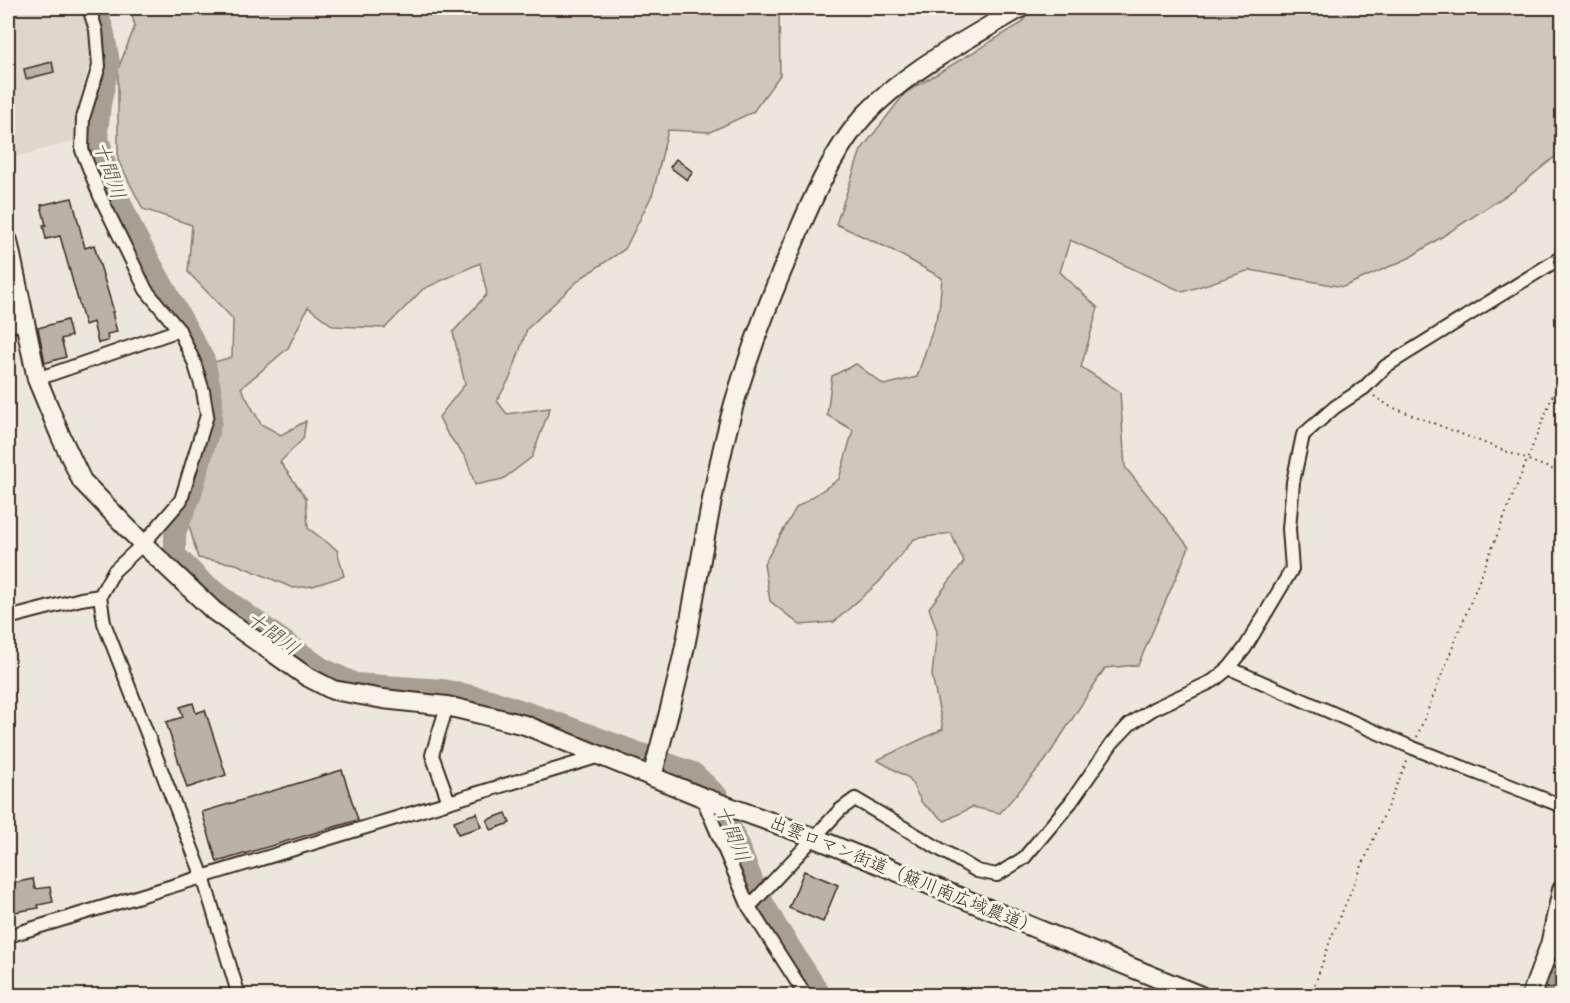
<svg xmlns="http://www.w3.org/2000/svg" width="1570" height="1003" font-family="'Shantell Sans','Klee One',sans-serif">
<style>
.built{fill:#ddd7cc}
.green{fill:#cec8bc;stroke:#84796d;stroke-width:1.5}
.lines{fill:none;stroke-linecap:round;stroke-linejoin:round}
.river{stroke:#a89f93;stroke-width:22}
.building{fill:#bab2a7;stroke:#3b2a1e;stroke-width:1.5}
.street-casing{stroke:#3b2a1e;stroke-width:16}
.secondary-casing{stroke:#3b2a1e;stroke-width:22}
.path{stroke:#3b2a1e;stroke-width:2;stroke-dasharray:1.5 4.5;stroke-linecap:butt}
.street{stroke:#f7f3e8;stroke-width:12}
.secondary{stroke:#f7f3e8;stroke-width:18}
.labels{text-anchor:middle;dominant-baseline:central;stroke-width:6;stroke-linejoin:round;paint-order:stroke}
.street-label{font-size:18px;fill:#3b2a1e;stroke:#f7f3e8}
.water-label{font-size:20px;font-style:italic;fill:#615347;stroke:#f7f3e8}
</style>
<rect width="100%" height="100%" fill="#ece7dc"/>
<filter id="ink" filterUnits="userSpaceOnUse"><feTurbulence type="fractalNoise" baseFrequency=".0167" numOctaves="2"/><feDisplacementMap in="SourceGraphic" scale="12" xChannelSelector="R" yChannelSelector="G"/><feConvolveMatrix kernelMatrix="1 2 1 2 8 2 1 2 1" color-interpolation-filters="sRGB"/></filter>
<g filter="url(#ink)">
<path class="built" d="M8,8H83L92,52L82,92L74,141L8,159Z"/>
<g class="green">
<path d="M130,8H779L780,75L753,112L710,132L668,130L653,193L625,249L581,278L527,329L511,376L497,401L507,414L550,408L532,457L503,479L475,485L466,458L447,433L439,417L465,384L453,332L487,294L480,263L423,289L385,328L333,326L308,307L288,348L241,388L261,424L281,435L306,421L303,439L280,462L306,498L308,528L337,550L344,576L313,586L293,588L236,564L198,558L189,525L218,415L211,363L232,357L233,319L188,272L192,225L143,209L118,160V69L135,26Z"/>
<path d="M1031,8H1562V151L1513,191L1409,258L1343,287L1250,270L1183,292L1070,240L1060,272L1098,308L1081,367L1120,392L1125,467L1189,547L1138,665L1105,668L1045,761L1000,813L972,807L945,821L922,803L909,778L877,760L943,729L932,675L937,631L929,608L964,562L951,533L914,539L879,582L834,622L800,625L770,601L764,564L796,508L839,479L853,430L827,415L832,376L856,364L884,385L917,377L939,310L942,278L890,249L836,224L861,150L905,93L1022,23Z"/>
</g>
<g class="lines">
<g class="river">
<path d="M96,8L104,34L109,63L100,104L97,133L107,172L134,233L204,360L212,398L211,421L190,497L175,532V555L203,583L321,668L355,684L443,690L490,700L554,722L693,773L718,797L757,892L776,926L821,996"/>
<path d="M1554,996L1562,971"/>
</g>
</g>
<g class="building">
<path d="M52,62L54,72L26,79L24,69Z"/>
<path d="M676,159L693,172L687,180L670,167Z"/>
<path d="M72,198L85,248L94,245L114,312H112L117,332L107,334L108,341L98,343L93,322L85,325L60,236L46,239L43,225H46L41,205Z"/>
<path d="M67,320L71,336L61,339L66,357L45,363L38,328Z"/>
<path d="M193,703L196,713L205,710L226,775L187,788L166,722L183,717L180,707Z"/>
<path d="M342,770L358,820L217,862L202,812Z"/>
<path d="M477,813L481,827L458,834L454,821Z"/>
<path d="M506,813L510,823L491,830L487,820Z"/>
<path d="M804,871L838,885L823,922L789,908Z"/>
<path d="M33,879L35,889L50,887L53,902L38,905L39,908L8,913V884Z"/>
</g>
<g class="lines">
<defs>
<g id="street">
<path d="M89,8L96,30L99,66L83,118L82,150L100,196L146,290L179,330L194,362L203,391L207,415L181,500L143,544L114,571L100,596L104,623L203,877L239,996"/>
<path d="M8,327L25,322"/>
<path d="M37,379L179,330"/>
<path d="M8,618L81,599L100,596"/>
<path d="M1229,668L1413,748L1562,806"/>
<path d="M447,706L432,755L449,802"/>
<path d="M702,797L749,907L806,996"/>
<path d="M749,907L840,810L855,799L977,871L997,875L1024,858L1071,802L1112,743L1130,724L1153,709L1213,681L1229,668L1245,648L1292,569L1289,529L1293,482L1303,435L1335,407L1364,388L1386,366L1562,257"/>
<path d="M8,936L600,756"/>
</g>
<g id="secondary">
<path d="M8,241L37,379L61,437L82,481L143,544L214,611L306,676L333,690L383,699L447,706L525,725L702,797L815,838L1201,996"/>
<path d="M652,777C664,730 678,683 687,636C702,558 713,480 734,404C750,350 770,298 792,247C810,204 833,150 864,116C907,70 967,40 1020,8"/>
<path d="M1531,996L1550,945L1562,890"/>
</g>
</defs>
<use href="#street" class="street-casing"/>
<use href="#secondary" class="secondary-casing"/>
<g class="path">
<path d="M1374,396L1389,406L1562,473"/>
<path d="M1417,737L1562,372"/>
<path d="M1311,996L1331,938L1408,759"/>
</g>
<use href="#street" class="street"/>
<use href="#secondary" class="secondary"/>
</g>
</g>
<g class="labels">
<g class="street-label">
<text transform="translate(904 875) rotate(22)">出雲ロマン街道（簸川南広域農道）</text>
</g>
<g class="water-label">
<text transform="translate(110 170) rotate(71)">十間川</text>
<text transform="translate(273 633) rotate(36)">十間川</text>
<text transform="translate(733 833) rotate(68)">十間川</text>
</g>
</g>
<rect width="1570" height="1003" fill="none" stroke="#f7f3e8" stroke-width="30"/>
<rect x="15" y="15" width="1540" height="973" fill="none" stroke="#3b2a1e" stroke-width="2" filter="url(#ink)"/>
</svg>
